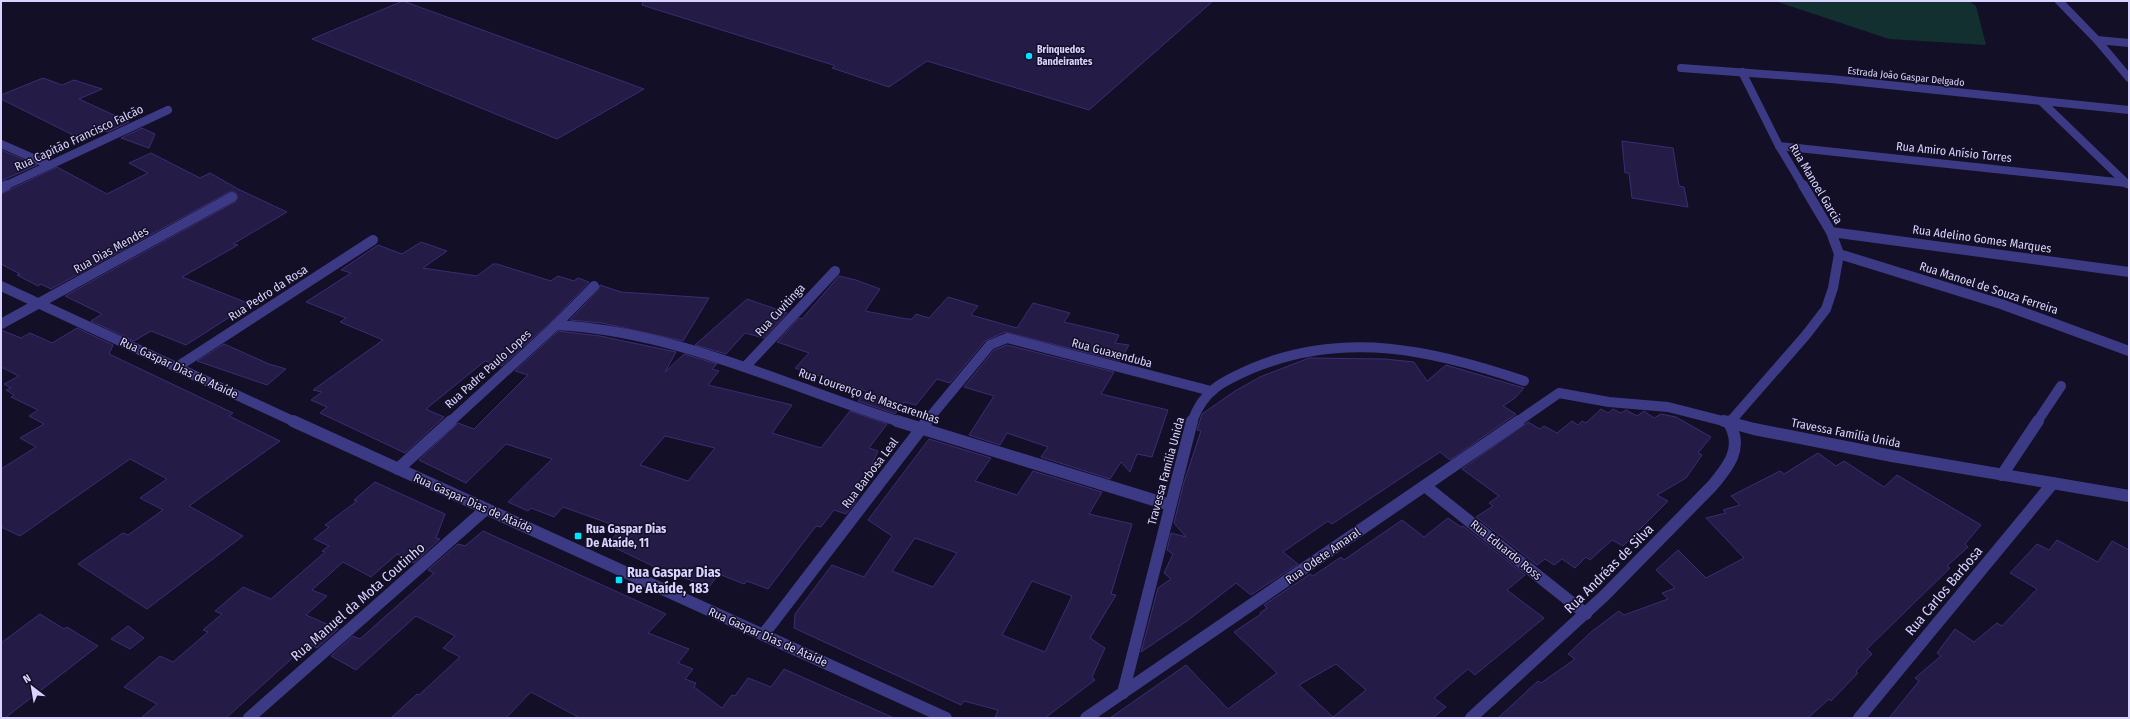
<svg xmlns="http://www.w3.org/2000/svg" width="2130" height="719" font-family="'Fira Sans Condensed',sans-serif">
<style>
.green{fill:#12302f}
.building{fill:#241b47;stroke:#3b2d73;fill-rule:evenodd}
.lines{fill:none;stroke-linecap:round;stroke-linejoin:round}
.minor-far2{stroke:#3d3a85;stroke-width:8}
.minor-far1{stroke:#3d3a85;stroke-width:10}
.minor{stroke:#3d3a85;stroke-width:12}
.poi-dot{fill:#00e5ff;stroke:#130f26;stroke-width:1.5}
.labels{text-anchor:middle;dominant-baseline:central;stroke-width:3;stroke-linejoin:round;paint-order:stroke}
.far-poi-label{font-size:10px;font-weight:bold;fill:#d9d4ff;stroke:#130f26;text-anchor:start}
.far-street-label{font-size:10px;fill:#d9d4ff;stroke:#130f26}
.street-label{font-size:12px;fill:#d9d4ff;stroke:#130f26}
.poi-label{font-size:12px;font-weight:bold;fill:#d9d4ff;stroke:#130f26;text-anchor:start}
.near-street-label{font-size:14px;fill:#d9d4ff;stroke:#130f26}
.near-poi-label{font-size:14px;font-weight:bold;fill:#d9d4ff;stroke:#130f26;text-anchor:start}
</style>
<rect width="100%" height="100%" fill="#130f26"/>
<path class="green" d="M1775,1H1969L1976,6L1986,45L1889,39Z"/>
<g class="building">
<path d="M403,1L644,89L557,139L312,39Z"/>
<path d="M643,1H1213L1089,110L927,61L889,87L832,68L835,66L833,65L642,5Z"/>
<path d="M43,78L62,85L74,80L102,89L79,99L129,122L108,132L98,128L77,137L1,99V95Z"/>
<path d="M142,128L155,134L149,148L121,138Z"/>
<path d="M1622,141L1673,148L1679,186L1684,187L1688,207L1632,198L1629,173H1625Z"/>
<path d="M1,150L37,165L1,181Z"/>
<path d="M151,153L200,178L210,173L238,189L287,212L233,244L238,245L182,277L250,304L186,345L151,331L134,341L91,321L102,314L65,296L235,202L238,197L235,192H229L51,289L41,284L38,286L17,275L20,274L1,264V194L57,167L107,194L148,173L129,163Z"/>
<path d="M421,242L447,251L423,268L477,276L493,264H497L551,281L558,276L574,281L578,278L589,282L552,321L502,366L485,361L426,409L444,417L405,453L320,413L327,407L311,400L322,392L313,390L383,340L340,322L346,318L306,302L351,273L341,270L378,245L402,254Z"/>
<path d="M839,276L856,280L880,289L865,311L907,319H912L916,314L929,318L948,297L978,306L971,315L1017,328L1033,303L1070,313L1064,322L1119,335L1115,343L1129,345L1120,361L1005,332L985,341L950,383L937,379L916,405L904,402L895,414L858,401L866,391L795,368L809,353L777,342L799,318L802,319Z"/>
<path d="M600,285L621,292L709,298L683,341L602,323L570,320L598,290Z"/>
<path d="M747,299L787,313L764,338L745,333L726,354L695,345Z"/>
<path d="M77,328L113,345L109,354L233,413L229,416L280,441L189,506L243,536L147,609L78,564L123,533L128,535L163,510L140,498L167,479L130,459L20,536L1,527V469L36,447L20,438L44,424L29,416L38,410L11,397L14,395L6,390L11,388L4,384L19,376L1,367V330L21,338L30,333L52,343Z"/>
<path d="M558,331L600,336L676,352L665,372L684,354L717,364L712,369L719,371L708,385L792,405L772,433L821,448L850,411L887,424L869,448L878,451L855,503L846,514L834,510L821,527L816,526L768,589L747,581L744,584L719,574L709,587L657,568L607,544L622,528L563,507L554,517L531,508L528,511L508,502L552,459L506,444L466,483L419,460L458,423L474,429L528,375L515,371ZM665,436L715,448L688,481L640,465Z"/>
<path d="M224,344L269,364L286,369L267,385L197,361Z"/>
<path d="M1007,345L1114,372L1101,394L1168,410L1152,457L1137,454L1130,472L1121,462L1110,479L1041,457L1048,447L1007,433L1000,445L969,435L994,396L964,387L994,350Z"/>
<path d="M1309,358L1385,359L1414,362L1427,381L1446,365L1524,388L1515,398L1503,406L1516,414L1450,460L1440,452L1332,524L1328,521L1283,552L1298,564L1251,595L1236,583L1187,621L1141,652L1158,588L1171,579L1164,573L1173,554L1167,550L1171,533L1186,537L1174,523L1184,482L1201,431L1197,430L1202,414L1235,391L1260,377Z"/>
<path d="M1601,409L1608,413L1613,409L1621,413L1626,410L1637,416L1644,411L1654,418L1661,414L1676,417L1711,437L1698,453L1702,455L1686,478L1657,495L1668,501L1623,546L1612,540L1590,560L1586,557L1575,568L1562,559L1554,565L1545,559L1537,565L1476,517L1493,506L1489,503L1499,496L1462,469L1528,422L1540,429L1544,426L1557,433L1572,421L1578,425L1582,421L1586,423Z"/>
<path d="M929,439L991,458L975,481L1017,495L1033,471L1102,492L1089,514L1132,524L1111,594L1116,595L1090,638L1105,648L1092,677L1095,680L1045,718H995L998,710L964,701L961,705L794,628L795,614L832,565L864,577L892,536L868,520ZM915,538L957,553L933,587L892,571ZM1032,581L1072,596L1045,652L1002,635Z"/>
<path d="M1818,453L1836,466L1844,461L1884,487L1897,475L1981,525L1965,544L1968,547L1947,566L1950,568L1867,649L1872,654L1856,671L1858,673L1831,701L1829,699L1808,718H1498L1538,681L1541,683L1575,659L1568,654L1591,632L1619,611L1624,615L1668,599L1662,593L1675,588L1656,570L1678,550L1706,578L1744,558L1706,518L1726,513L1723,510L1740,505L1731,496L1780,471L1784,474Z"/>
<path d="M375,482L445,514L436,538L440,539L414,563L397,554L371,577L343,562L312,590L327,596L306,615L338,629L317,648L309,643L226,718H141L157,704L124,687L160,656L173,662L208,632L203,630L222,614L215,611L243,587L271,599L325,552L322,551L329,546L314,539L329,527L325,525L357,501L354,500Z"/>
<path d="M1448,518L1461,527L1463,526L1525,575L1507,590L1544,618L1475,675L1468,669L1434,698L1446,707L1433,718H1110L1186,665L1228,709L1277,673L1234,632L1261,614L1260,613L1267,608L1264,605L1310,574L1313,576L1341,557L1344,560L1402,520L1424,537ZM1336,664L1366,690L1333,717L1299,685Z"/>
<path d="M483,531L666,614L648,633L689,649L678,663L693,669L685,679L696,683L694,687L722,708L732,695L735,696L748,678L771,687L784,669L894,718H580L531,692L506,718H391L417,694L419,695L460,657L443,648L455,636L416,616L356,670L331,656L353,636L360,639L434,573L428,570L458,544L465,546Z"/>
<path d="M2057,540L2098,562L2112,541L2129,550V718H1889L1919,681L1915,678L1941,656L1937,653L1955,629L1974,642L1997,623L2002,626L2037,589L2010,573L2037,544L2049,550Z"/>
<path d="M40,614L64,629L67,627L98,646L5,718H1V643Z"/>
<path d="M128,626L144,638L130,649L111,639Z"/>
</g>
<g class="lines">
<g class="minor-far2">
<path d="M2059,1L2097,40L2129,78"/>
<path d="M2097,40L2129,43"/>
<path d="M1681,68L1831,79L2129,110"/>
<path d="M1742,72L1779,146L1803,186"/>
<path d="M2042,102L2127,184"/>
<path d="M1,144L49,165"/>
<path d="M1779,146L2126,183"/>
<path d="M5,186L168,110"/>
</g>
<g class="minor-far1">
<path d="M1,188L7,185"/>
<path d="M1831,232L2129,272"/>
<path d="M1839,254L2001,304L2129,351"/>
<path d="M1,286L295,422"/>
<path d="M1,324L232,197"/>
<path d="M556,325C676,331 787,386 900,422"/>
<path d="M177,367L373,240"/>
<path d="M745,367L835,271"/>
<path d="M450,422L556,325L594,286"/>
<path d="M926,422L990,345L1007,338L1211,391"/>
<path d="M1192,422C1203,390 1223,381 1253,368C1345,330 1433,350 1524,381"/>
<path d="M1517,422L1559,393L1609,402L1668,407L1727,422"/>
<path d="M1730,422L1806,335L1826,309L1833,288L1839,254L1831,232L1803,185"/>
<path d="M2037,422L2061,386"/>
</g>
<g class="minor">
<path d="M293,421L946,718"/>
<path d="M897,421L1170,505"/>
<path d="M1724,421L1754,429L1892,456L2129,496"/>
<path d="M1729,423L1731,421"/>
<path d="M398,469L451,421"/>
<path d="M2002,475L2038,421"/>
<path d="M1425,486L1586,614"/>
<path d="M763,635L927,421"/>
<path d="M1123,693L1192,421"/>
<path d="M249,718L486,509"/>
<path d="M1086,718L1519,421"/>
<path d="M1471,718L1605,595L1712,486C1728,467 1744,448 1729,423"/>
<path d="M1859,718L2053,483"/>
</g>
</g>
<g class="poi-dot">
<circle cx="1029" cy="56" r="4"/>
<rect x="574" y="532" width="8" height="8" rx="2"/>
<rect x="615" y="576" width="8" height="8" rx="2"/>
</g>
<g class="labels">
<g class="far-poi-label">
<text x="1037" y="50">Brinquedos<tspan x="1037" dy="12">Bandeirantes</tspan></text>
</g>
<g class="far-street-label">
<text transform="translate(1906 77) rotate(6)">Estrada João Gaspar Delgado</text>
</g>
<g class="street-label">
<text transform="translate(79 138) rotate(-25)">Rua Capitão Francisco Falcão</text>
<text transform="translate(1954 152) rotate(6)">Rua Amiro Anísio Torres</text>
<text transform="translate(1816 184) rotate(59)">Rua Manoel Garcia</text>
<text transform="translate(1982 239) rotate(8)">Rua Adelino Gomes Marques</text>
<text transform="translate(111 250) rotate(-29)">Rua Dias Mendes</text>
<text transform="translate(1989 288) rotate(18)">Rua Manoel de Souza Ferreira</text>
<text transform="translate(268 293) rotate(-33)">Rua Pedro da Rosa</text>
<text transform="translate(780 310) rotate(-47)">Rua Cuvitinga</text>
<text transform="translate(1112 353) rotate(15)">Rua Guaxenduba</text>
<text transform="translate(179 368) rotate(25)">Rua Gaspar Dias de Ataíde</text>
<text transform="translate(488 369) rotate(-42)">Rua Padre Paulo Lopes</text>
<text transform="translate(869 396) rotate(19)">Rua Lourenço de Mascarenhas</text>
<text transform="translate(1846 433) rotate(11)">Travessa Família Unida</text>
<text transform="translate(1166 471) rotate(-75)">Travessa Família Unida</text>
<text transform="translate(870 473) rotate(-53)">Rua Barbosa Leal</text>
<text transform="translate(473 503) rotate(24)">Rua Gaspar Dias de Ataíde</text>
<text transform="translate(1506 550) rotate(39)">Rua Eduardo Ross</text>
<text transform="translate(1323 556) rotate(-35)">Rua Odete Amaral</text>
<text transform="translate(768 637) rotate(24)">Rua Gaspar Dias de Ataíde</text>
</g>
<g class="poi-label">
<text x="586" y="529">Rua Gaspar Dias<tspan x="586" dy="14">De Ataíde, 11</tspan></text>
</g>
<g class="near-street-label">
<text transform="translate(1609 569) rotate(-45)">Rua Andréas de Silva</text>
<text transform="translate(1944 591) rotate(-50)">Rua Carlos Barbosa</text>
<text transform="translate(358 602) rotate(-41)">Rua Manuel da Mota Coutinho</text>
</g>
<g class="near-poi-label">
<text x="627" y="572">Rua Gaspar Dias<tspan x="627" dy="16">De Ataíde, 183</tspan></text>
</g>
</g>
<rect width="2130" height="719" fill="none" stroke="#d9d4ff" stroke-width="4"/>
<g transform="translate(32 687) rotate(329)" stroke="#130f26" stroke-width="3" paint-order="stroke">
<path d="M0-3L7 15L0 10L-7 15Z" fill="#d9d4ff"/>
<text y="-6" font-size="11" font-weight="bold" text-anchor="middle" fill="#d9d4ff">N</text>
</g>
</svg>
